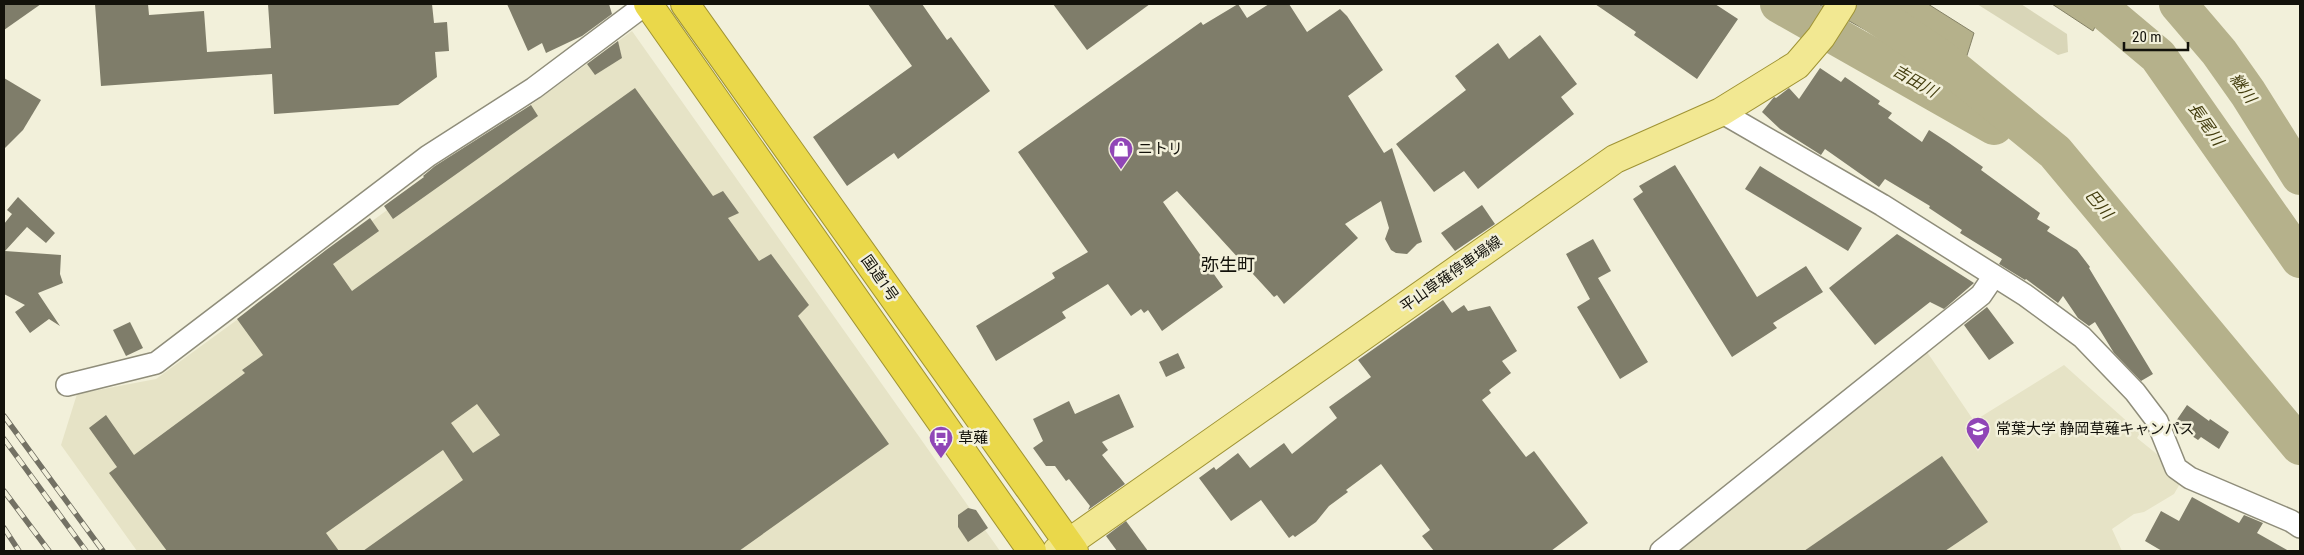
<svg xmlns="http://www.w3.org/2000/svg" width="2304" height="555" font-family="'Roboto Condensed','Noto Sans JP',sans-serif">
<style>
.built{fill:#e6e3c6}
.green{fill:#d9d6b8}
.water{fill:#b5b18b;stroke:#848165}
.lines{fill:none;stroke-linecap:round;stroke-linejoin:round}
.river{stroke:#b5b18b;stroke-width:38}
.building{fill:#7f7d6a;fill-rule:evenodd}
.minor-casing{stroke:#8f8d7a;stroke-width:24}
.major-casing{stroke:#9f9334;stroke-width:30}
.highway-casing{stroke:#9f9334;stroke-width:30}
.minor{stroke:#fff;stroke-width:21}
.major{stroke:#f2e892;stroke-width:28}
.highway{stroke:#ead84a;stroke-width:28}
.rail-casing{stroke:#737164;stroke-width:5.5}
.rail{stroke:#f2f0da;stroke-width:4;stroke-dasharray:11;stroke-linecap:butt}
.labels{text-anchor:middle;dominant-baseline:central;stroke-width:5;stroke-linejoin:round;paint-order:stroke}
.poi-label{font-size:15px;fill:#13120b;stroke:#f2f0da;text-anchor:start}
.street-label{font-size:15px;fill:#13120b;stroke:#f2f0da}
.water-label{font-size:16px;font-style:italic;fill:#433d0e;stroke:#f2f0da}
.quarter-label{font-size:18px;fill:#13120b;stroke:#f2f0da}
</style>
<rect width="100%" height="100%" fill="#f2f0da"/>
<g class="built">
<path d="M632,31L1000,551H137L61,445L77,394L156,379Z"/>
<path d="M1927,352L1974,421L2064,365L2140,433L2137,438L2168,463L2181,482L2174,494L2144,512L2134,514L2112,529L2122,551H1678Z"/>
</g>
<path class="green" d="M1977,4H2021L2067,34L2068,52L2058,55Z"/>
<g class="water">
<path d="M1818,4H1928L1974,33L1959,81Z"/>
<path d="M2052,4H2106L2093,31Z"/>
</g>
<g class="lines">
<g class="river">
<path d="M1779,4L1994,126"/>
<path d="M1860,4L1940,58L2055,152L2300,446"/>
<path d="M2096,4L2158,56L2300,259"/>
<path d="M2178,4L2219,52L2248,93L2300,176"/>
</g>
</g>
<g class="building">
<path d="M4,4H41L4,30Z"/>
<path d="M95,4H148L149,15L204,11L207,52L271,48L268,4H432L434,23L447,22L449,51L435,52L437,77L398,105L274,114L272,74L101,86Z"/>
<path d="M507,4H609L612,14L582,36L546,53L542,43L528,51Z"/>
<path d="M868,4H922L947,40L951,37L990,91L898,159L894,153L847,186L813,137L912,66Z"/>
<path d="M1053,4H1150L1087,50Z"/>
<path d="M1238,4L1247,18L1269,4H1289L1307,32L1340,9L1347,16L1383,70L1348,96L1384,153L1392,148L1422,242L1417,244L1407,254L1396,253L1391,250L1385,239L1389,228L1381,201L1345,224L1358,238L1284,304L1277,295L1274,297L1177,191L1163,202L1223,287L1162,331L1148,310L1144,313L1141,309L1131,316L1108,284L1062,312L1066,318L996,361L976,326L1055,278L1052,273L1088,252L1018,152L1201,22L1203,25Z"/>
<path d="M1595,4H1715L1738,19L1697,79L1634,35L1636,32Z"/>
<path d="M1540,35L1577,84L1561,97L1574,114L1478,189L1464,171L1434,192L1396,144L1466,90L1455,76L1498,43L1509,59Z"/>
<path d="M618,41L622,58L595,75L587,64Z"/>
<path d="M1820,68L1841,82L1845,77L1880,101L1878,104L1892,113L1888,118L1922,142L1929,130L1949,143L1983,167L1981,170L2040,213L2037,219L2050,227L2047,231L2077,250L2090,267L2089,268L2153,374L2141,381L2114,353L2095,322L2089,326L2078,318L2063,296L2058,303L2026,279L2025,280L1999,264L2002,259L1960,233L1962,230L1929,208L1930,206L1885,179L1879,187L1825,149L1821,155L1780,129L1762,112L1774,97L1776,98L1789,88L1799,99Z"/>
<path d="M4,78L41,100L23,130L4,149Z"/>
<path d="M635,88L713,196L723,191L739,213L728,218L759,261L771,254L809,305L798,316L889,444L739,551H363L463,480L443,450L326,533L339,551H167L109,473L117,467L89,428L106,415L134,455L245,373L242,370L263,355L237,319L326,250L370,218L379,231L333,264L352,291ZM477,404L500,435L473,453L451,423Z"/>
<path d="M531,105L538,116L393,219L384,206L424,177L423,176L435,166Z"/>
<path d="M1675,165L1757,297L1806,266L1823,292L1773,323L1777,328L1732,357L1633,199L1643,192L1639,186Z"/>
<path d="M1760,166L1862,228L1848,251L1745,189Z"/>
<path d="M18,197L55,233L46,243L27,227L5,251L61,255L60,274L63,283L38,293L60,326L49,319L30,333L15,312L25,305L4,294V224L12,214L7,210Z"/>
<path d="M1482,205L1495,224L1455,251L1441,233Z"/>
<path d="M1897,234L1974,283L1944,309L1930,302L1875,345L1829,288Z"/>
<path d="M1593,239L1611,271L1598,278L1648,362L1620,379L1577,307L1590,299L1566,254Z"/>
<path d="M1443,300L1452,313L1464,305L1468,311L1490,306L1517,351L1502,361L1511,373L1489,390L1491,393L1482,400L1526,457L1534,451L1588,523L1551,551H1434L1422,536L1430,530L1381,464L1346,490L1348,492L1329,506L1316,522L1295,537L1293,535L1289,538L1261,500L1231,521L1199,478L1214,467L1216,470L1238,453L1250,468L1284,443L1292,454L1337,418L1329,407L1371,377L1358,360Z"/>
<path d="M1987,307L2014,343L1989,360L1964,325Z"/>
<path d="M130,322L143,348L126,356L113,330Z"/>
<path d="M1178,353L1185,368L1166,377L1159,362Z"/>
<path d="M1119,394L1134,427L1102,442L1108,450L1102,455L1125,484L1088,510L1090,506L1069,479L1066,481L1055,466H1046L1033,448L1043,441L1033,419L1069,401L1075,414Z"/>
<path d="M2187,405L2209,421L2210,419L2229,432L2219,449L2201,437L2198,440L2174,424Z"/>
<path d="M1942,456L1988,522L1945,551H1804Z"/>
<path d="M2192,497L2239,523L2244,515L2263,523L2257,533L2289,551H2162L2145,541L2161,511L2179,521Z"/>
<path d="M968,508L976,510L988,528L968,542L958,527V515Z"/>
<path d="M1126,521L1148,551H1117L1106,536Z"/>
</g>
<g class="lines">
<defs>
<g id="minor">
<path d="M1721,112L1882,205L2025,295L2082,337L2135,392L2157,421L2176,468L2190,478L2291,521L2300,527"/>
<path d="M67,385L156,363L428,156L534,88L646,4"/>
<path d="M1661,551L1981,295L1994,276"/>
</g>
<path id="major" d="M1057,551L1615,159L1721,112L1797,65L1821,37L1842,4"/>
<g id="highway">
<path d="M648,4L1032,551"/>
<path d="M685,4L1074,551"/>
</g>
</defs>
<use href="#minor" class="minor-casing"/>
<use href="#major" class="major-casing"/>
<use href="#highway" class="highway-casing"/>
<use href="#minor" class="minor"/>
<use href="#major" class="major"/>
<use href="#highway" class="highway"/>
<defs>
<g id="rail">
<path d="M4,416L103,551"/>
<path d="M4,439L86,551"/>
<path d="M4,491L49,551"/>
<path d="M4,528L19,551"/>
</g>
</defs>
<use href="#rail" class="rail-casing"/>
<use href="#rail" class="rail"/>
</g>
<defs>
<symbol id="shop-pin" viewBox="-11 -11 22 30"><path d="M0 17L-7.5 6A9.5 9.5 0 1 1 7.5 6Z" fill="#9046b7" stroke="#f2f0da"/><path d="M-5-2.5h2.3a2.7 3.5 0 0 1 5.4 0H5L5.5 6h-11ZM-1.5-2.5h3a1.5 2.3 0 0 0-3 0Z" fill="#fff"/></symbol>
<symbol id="university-pin" viewBox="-11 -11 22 30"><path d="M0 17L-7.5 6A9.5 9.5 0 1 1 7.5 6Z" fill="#9046b7" stroke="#f2f0da"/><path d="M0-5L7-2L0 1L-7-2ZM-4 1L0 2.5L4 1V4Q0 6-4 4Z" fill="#fff"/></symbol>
<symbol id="bus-pin" viewBox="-11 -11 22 30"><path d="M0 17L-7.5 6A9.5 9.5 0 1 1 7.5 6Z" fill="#9046b7" stroke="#f2f0da"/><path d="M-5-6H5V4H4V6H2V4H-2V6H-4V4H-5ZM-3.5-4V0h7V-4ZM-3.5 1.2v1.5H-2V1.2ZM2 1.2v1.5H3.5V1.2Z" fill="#fff"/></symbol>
</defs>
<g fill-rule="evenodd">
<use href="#shop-pin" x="1107" y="135" width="28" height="38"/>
<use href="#university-pin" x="1964" y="415" width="28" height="38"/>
<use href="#bus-pin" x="927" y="424" width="28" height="38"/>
</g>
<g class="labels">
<g class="poi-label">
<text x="1138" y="149">ニトリ</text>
<text x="1996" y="429">常葉大学 静岡草薙キャンパス</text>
<text x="958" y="438">草薙</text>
</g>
<g class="street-label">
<text transform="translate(1451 274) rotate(-35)">平山草薙停車場線</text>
<text transform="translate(880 278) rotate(55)">国道1号</text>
</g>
<g class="water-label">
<text transform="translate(1915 81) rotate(30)">吉田川</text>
<text transform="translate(2243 88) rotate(54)">継川</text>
<text transform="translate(2206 124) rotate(55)">長尾川</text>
<text transform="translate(2099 204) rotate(50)">巴川</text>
</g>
<g class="quarter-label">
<text x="1228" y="264">弥生町</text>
</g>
</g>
<rect width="2304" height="555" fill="none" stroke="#13120b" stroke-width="10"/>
<path d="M2124 42v8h64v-8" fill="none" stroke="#13120b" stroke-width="2.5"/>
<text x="2132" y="42" font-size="15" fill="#13120b" stroke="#f2f0da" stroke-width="4" paint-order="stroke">20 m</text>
</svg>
